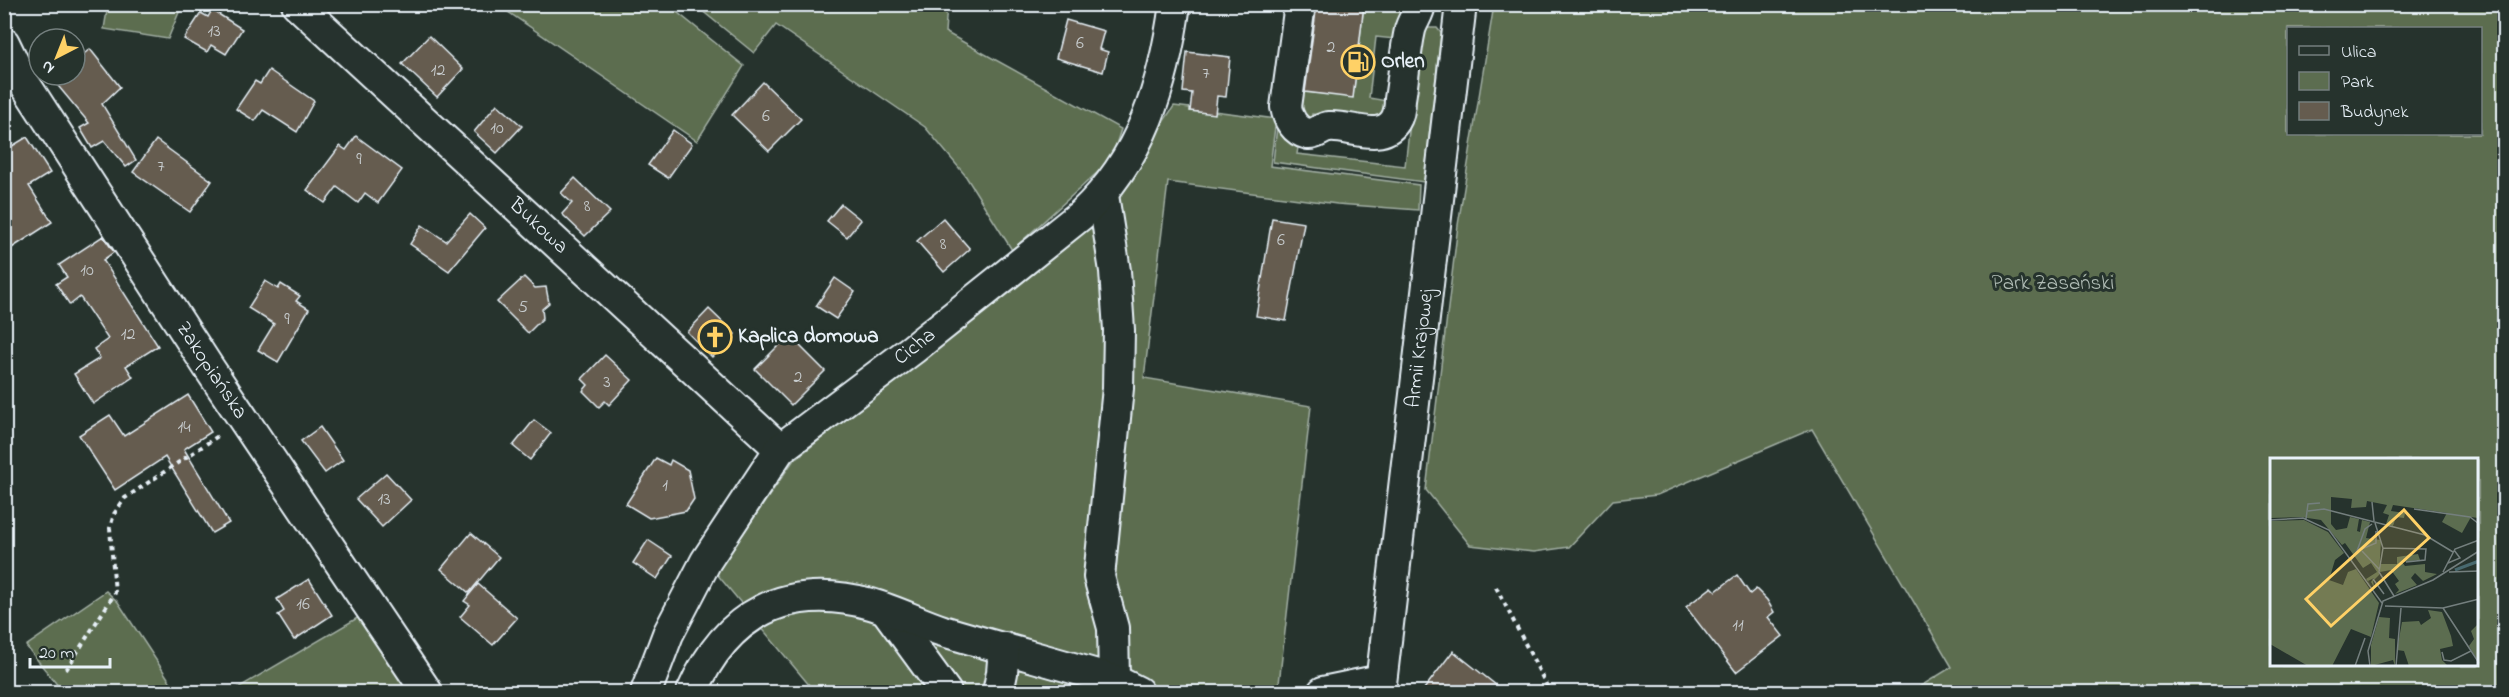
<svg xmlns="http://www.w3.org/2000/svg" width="2509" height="697" font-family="'Indie Flower',sans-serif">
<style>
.green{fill:#5c6d50;stroke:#a2afa4;stroke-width:1.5;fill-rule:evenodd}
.building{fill:#655c4f;stroke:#e8f1f8;stroke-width:1.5}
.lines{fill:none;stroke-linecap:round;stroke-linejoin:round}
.minor-casing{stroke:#e8f1f8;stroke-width:34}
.path{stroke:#e8f1f8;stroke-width:4;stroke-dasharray:4.5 4.5;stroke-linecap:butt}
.minor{stroke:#26332d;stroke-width:30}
.labels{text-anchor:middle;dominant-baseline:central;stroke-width:6;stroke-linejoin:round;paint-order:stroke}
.number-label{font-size:18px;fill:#c7ccce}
.poi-label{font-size:21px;font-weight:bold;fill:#e8f1f8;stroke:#26332d;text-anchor:start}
.street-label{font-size:21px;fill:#e8f1f8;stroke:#26332d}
.park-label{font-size:21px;fill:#b0bcb5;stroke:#26332d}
.inset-river{fill:none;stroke:#48696f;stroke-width:3}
.inset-road{fill:none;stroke:#747f7e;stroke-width:1.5}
.view{fill:#ffd166;fill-opacity:0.15;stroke:#ffd166;stroke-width:3}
.inset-edge{fill:none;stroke:#e8f1f8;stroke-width:3}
</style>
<rect width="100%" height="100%" fill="#26332d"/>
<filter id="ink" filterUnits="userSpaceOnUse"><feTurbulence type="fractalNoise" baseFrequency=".0167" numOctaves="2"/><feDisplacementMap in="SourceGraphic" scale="12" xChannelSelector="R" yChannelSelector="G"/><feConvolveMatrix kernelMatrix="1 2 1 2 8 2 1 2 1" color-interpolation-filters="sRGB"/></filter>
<g filter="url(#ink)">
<g class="green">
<path d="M108,5V4L182,5L168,39L104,29Z"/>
<path d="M498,5H668L744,66L697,141Z"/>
<path d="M695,5H947L945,32L1121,129L1111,160L1012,250L965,175L925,127L776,25L754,53Z"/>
<path d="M1381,5L1405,6L1403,17L1398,18L1395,39L1376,37L1369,98L1387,101L1385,113L1376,120L1312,114L1310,125L1304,124L1299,91L1353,97L1364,6L1381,8Z"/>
<path d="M1494,5H2504V692H1911L1952,667L1812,429L1657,495L1613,500L1569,547L1534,552L1470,545L1426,490L1458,225ZM2480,28V134H2288V28ZM2272,460H2478V666H2272Z"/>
<path d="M1428,28H1437L1441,33L1424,182L1273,162L1279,110L1299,141L1297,154L1405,166L1420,37Z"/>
<path d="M1174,106L1276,119L1270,166L1419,185L1418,210L1337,204L1168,182L1144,378L1311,406L1278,692H815L716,573L793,461L1030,273L1101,214Z"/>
<path d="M106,591L118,602L177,692H63L26,646Z"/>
<path d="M359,617L410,692H231Z"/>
</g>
<g class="building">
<path d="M1317,4H1364L1353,98L1305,92Z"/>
<path d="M212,10L242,29L226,54L211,45L207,52L184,39L201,13L208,17Z"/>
<path d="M1066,20L1104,31L1099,49L1108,52L1103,72L1056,58Z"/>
<path d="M429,36L463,69L437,97L402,64Z"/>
<path d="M90,49L120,87L102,104L136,160L126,167L104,141L92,148L80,128L89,123L49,75H75V61Z"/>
<path d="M1187,52L1230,57L1226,97L1217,96L1215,114L1190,111L1192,93L1183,92Z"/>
<path d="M269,70L314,101L297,132L263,110L255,121L236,109L255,81L260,84Z"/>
<path d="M763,82L801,119L769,151L732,115Z"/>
<path d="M497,104L522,126L497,153L474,132Z"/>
<path d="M673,130L692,144L668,178L648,165Z"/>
<path d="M356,136L402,170L378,203L365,193L358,203L337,187L325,203L307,190L340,146L346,150Z"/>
<path d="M27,137L50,173L29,186L52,222L4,253V151Z"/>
<path d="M156,140L212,181L190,212L133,172Z"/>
<path d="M575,178L610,212L585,236L562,214L572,203L561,193Z"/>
<path d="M841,204L861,220L847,237L827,221Z"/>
<path d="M470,214L485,228L449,271L410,244L422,225L446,241Z"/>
<path d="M943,218L970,249L944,272L917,241Z"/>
<path d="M1272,218L1304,223L1286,321L1256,316Z"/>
<path d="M103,236L114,252L103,260L158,346L126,366L133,377L93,404L74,374L100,358L94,349L108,339L80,297L70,305L56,284L67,277L59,265Z"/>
<path d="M524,277L535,288L546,287L549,303L542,309L543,318L528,333L497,302Z"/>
<path d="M835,278L855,292L836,319L816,306Z"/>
<path d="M265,281L278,289L281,284L300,296L296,301L309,309L278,362L258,350L274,324L248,308Z"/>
<path d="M709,309L735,334L712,357L687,332Z"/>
<path d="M789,335L825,371L791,405L755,369Z"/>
<path d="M605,355L632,380L609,405L605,401L599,407L583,391L588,385L582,379Z"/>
<path d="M188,395L211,432L184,449L229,523L212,533L165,457L115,490L79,435L110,415L124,436Z"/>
<path d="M534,420L551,433L530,460L513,446Z"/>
<path d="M320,427L343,460L325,473L301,441Z"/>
<path d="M656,458L669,465L671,460L688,470L694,499L686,511L649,518L626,504Z"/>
<path d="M386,473L411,500L382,527L356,499Z"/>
<path d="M471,533L499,557L469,593L441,569Z"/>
<path d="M648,540L672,556L657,579L633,563Z"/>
<path d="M1737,575L1750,594L1756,589L1767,600L1774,612L1768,617L1783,636L1736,672L1686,607L1712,587L1716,591Z"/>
<path d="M309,579L332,615L294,640L278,615L284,611L277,599Z"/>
<path d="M478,584L517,618L493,645L460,617L470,605L464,601Z"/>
<path d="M1453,651L1506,693H1421Z"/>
</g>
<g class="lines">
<defs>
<g id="minor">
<path id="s1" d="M297,4L780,449"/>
<path d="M1300,4L1286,107C1288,118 1294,131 1308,134C1316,135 1322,127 1329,127C1349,125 1381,143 1395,121C1399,115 1400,106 1400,99C1404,76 1405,52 1410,30C1412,21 1419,14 1420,4"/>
<path id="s2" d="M4,43L21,78L209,368L427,692"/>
<path d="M1103,195L1115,271L1119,330L1118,388L1099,577L1113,628L1114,680"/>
<path d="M886,610L946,692"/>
<path id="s3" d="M646,692L668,634L706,561L780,449L913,349L1081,215C1142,159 1164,84 1175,4"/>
<path d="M692,692C726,614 786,581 871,604C895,611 919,623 943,631C1000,648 1057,663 1114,680L1138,692"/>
<path d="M998,692L1002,673L1004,648"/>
<path d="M1323,692L1381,680"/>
<path id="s4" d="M1380,692L1461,4"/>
</g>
</defs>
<use href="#minor" class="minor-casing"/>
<g class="path">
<path d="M1496,587L1550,692"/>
<path d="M66,670L115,593L110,528L114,514L125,498L221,434"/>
</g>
<use href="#minor" class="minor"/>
</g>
</g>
<defs>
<symbol id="fuel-ring" viewBox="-11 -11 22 22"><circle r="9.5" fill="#26332d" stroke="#ffd166" stroke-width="1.5"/><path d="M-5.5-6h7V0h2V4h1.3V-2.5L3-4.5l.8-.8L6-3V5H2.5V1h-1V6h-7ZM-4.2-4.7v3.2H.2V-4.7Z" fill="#ffd166"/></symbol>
<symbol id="church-ring" viewBox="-11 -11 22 22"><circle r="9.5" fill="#26332d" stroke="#ffd166" stroke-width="1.5"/><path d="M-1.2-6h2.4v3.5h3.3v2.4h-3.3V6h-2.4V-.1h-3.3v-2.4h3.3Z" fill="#ffd166"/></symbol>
</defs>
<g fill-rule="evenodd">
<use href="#fuel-ring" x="1339" y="43" width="38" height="38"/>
<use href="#church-ring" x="696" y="318" width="38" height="38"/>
</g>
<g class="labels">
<g class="number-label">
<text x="214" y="32">13</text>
<text x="1080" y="44">6</text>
<text x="1331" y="48">2</text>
<text x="438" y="71">12</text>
<text x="1206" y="74">7</text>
<text x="766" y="117">6</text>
<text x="497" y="129">10</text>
<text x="359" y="160">9</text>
<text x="161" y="167">7</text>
<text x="587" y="207">8</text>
<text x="1281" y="241">6</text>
<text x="943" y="245">8</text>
<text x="87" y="271">10</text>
<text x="523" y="308">5</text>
<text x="287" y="320">9</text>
<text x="128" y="335">12</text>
<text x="798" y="378">2</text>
<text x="607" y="383">3</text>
<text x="184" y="428">14</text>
<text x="665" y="486">1</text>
<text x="384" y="500">13</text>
<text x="303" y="605">16</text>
<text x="1738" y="626">11</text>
</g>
<g class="poi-label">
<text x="1381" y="62">Orlen</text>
<text x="738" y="337">Kaplica domowa</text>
</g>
<g class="street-label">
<text stroke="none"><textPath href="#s1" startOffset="328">Bukowa</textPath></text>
<text stroke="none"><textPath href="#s3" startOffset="448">Cicha</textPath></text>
<text stroke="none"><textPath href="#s4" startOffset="346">Armii Krajowej</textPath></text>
<text stroke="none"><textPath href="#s2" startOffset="388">Zakopiańska</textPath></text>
</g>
<g class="park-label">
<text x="2053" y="284">Park Zasański</text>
</g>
</g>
<g transform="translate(2270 458)">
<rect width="208" height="208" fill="#26332d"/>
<path d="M0,0H208V60L201,59L192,75L172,64L177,55L123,47L121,53L135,55L134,60L126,59L123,68L116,66L119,57L113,55L117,47L97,43L96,49L81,50L82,41L61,39V66L66,72L77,70L80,59L89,61L87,73L90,74L92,62L100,64L96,80L111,82L109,117L103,123L104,129L101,124L104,120L98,123L102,129L96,121L107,114L101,105L93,110L75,85L72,87L51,62L31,59L0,60ZM34,62L58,74L74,95L65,102L59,122L73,127L78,114L86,111L109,145L101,179L81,171L62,208H38L0,186V63ZM148,96L150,102L132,104L135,108L155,106V114L167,116L153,123L145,115L141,120L147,127L125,136L129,132L125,126L129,123L121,112L110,114V106H127V99ZM158,152L172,154L181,178L183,188L170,191L172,202L178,208H139L134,193L127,192L132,164L149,163L151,167L161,160ZM109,159L120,160L119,180L125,181V208L123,202L101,208V187ZM208,166V203L199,188L204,181L201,173Z" fill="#5c6d50"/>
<path class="inset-river" d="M185,112L209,103"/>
<path class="inset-road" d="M102,44L104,63M144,51L200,59L209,66M38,53L54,51L155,77L183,94M36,61L38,46L50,45M0,62L33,60L59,72L112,145M105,65L113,90L109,114L124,138M113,90L156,91L155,102L136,104M87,93L95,71L102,66M92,93L109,111M81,102L87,93L106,85V73M178,105L190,100L184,92M173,114L185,91L209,82M179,114L209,113M103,121L114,136M115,148L173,150L209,141M173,150L209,205M172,194L174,202L181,203L201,193M85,208L95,180M100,208L98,193L113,143L163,122L209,93M126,208L131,150"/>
<path class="view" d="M134,52L159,80L61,168L36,141Z"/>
<rect width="208" height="208" class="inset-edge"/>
</g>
<rect width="2509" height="697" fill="none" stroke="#26332d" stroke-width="24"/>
<rect x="12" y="12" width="2485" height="673" fill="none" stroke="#e8f1f8" stroke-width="2" filter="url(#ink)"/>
<rect x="2287" y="27" width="195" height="108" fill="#26332d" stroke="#747f7e" stroke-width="1.5"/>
<rect x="2299" y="46" width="30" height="9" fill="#26332d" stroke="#747f7e" stroke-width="1.5"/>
<text x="2341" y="57" font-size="18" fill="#e8f1f8">Ulica</text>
<rect x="2299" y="72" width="30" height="18" fill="#5c6d50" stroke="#747f7e" stroke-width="1.5"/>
<text x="2341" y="87" font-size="18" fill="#e8f1f8">Park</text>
<rect x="2299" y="102" width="30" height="18" fill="#655c4f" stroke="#747f7e" stroke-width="1.5"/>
<text x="2341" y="117" font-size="18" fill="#e8f1f8">Budynek</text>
<g transform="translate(57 57) rotate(222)"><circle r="28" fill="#26332d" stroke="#747f7e" stroke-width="1.5"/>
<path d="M0-4.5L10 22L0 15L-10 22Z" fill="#ffd166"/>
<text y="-9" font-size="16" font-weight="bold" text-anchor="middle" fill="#e8f1f8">N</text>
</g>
<path d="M30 658v9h80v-9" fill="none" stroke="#e8f1f8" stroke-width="3"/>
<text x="39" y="658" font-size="18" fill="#e8f1f8" stroke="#26332d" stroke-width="4.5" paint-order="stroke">20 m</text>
</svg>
